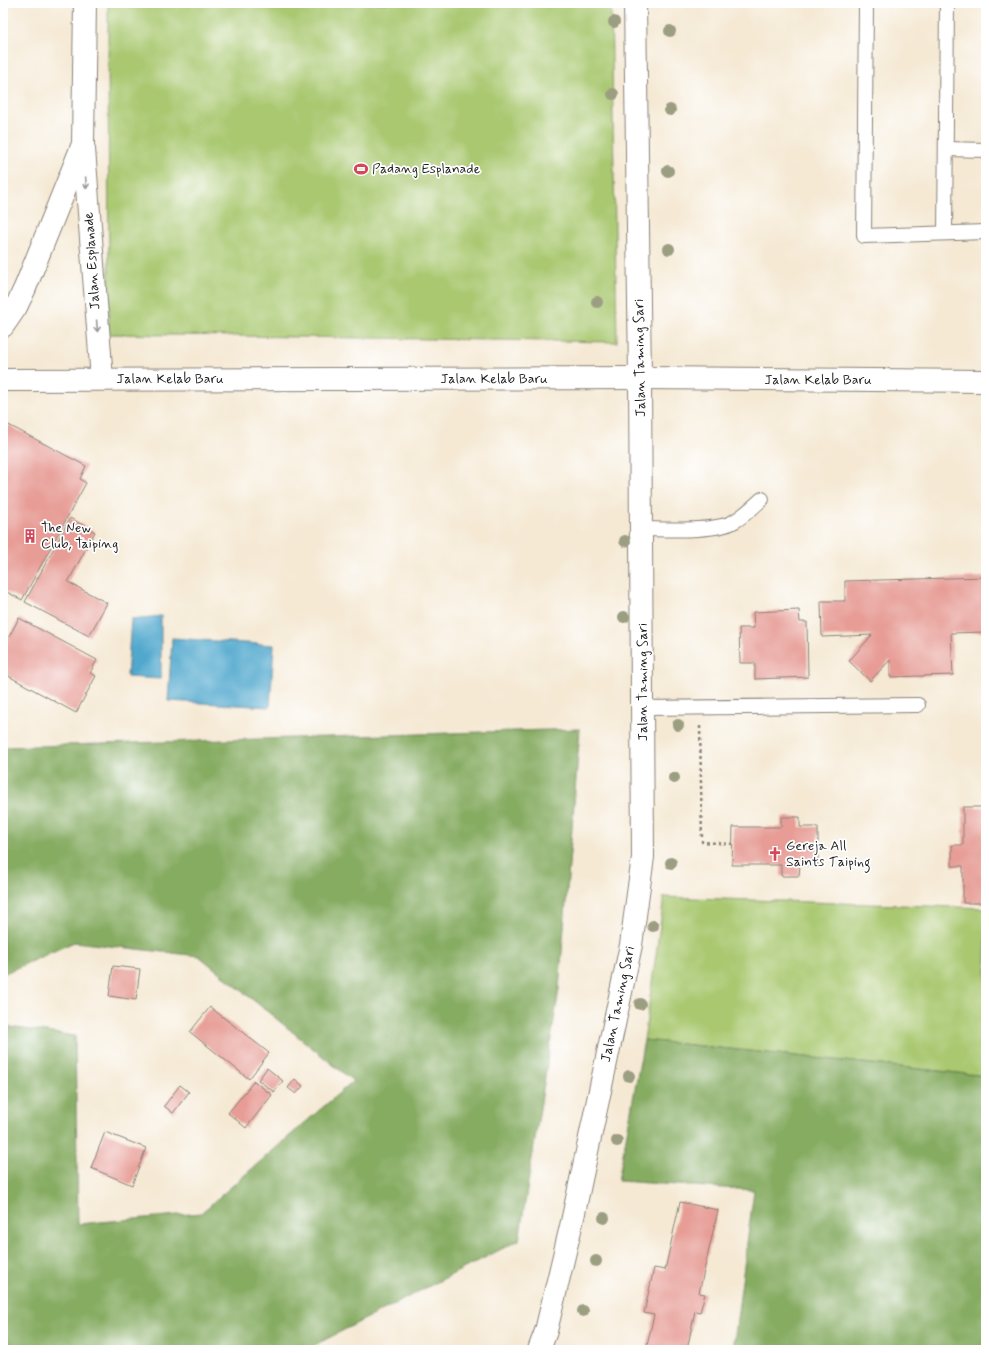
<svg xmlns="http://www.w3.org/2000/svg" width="989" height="1353" font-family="Mynerve,sans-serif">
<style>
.green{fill:#a9c870;stroke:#627246}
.forest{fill:#86ac62;stroke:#51643f}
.water{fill:#51a8cd;stroke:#366274}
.building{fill:#e79d96}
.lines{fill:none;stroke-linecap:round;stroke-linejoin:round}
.service-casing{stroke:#888278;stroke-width:16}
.minor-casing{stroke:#888278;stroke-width:24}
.primary-casing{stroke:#888278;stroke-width:24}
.path{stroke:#888278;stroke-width:2.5;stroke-dasharray:3 3;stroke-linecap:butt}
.service{stroke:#fff;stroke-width:14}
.minor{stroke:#fff;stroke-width:22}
.primary{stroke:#fff;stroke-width:22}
.tree{fill:#9c9e82}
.oneway{stroke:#999}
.labels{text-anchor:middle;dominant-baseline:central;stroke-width:3.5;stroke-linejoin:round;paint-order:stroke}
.poi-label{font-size:14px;fill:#1c1c1c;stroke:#fff;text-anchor:start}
.street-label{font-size:14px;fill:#1c1c1c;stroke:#fff}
</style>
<rect width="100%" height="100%" fill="#fff"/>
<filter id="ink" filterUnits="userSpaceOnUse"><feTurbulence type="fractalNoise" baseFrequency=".025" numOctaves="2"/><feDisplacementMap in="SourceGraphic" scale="8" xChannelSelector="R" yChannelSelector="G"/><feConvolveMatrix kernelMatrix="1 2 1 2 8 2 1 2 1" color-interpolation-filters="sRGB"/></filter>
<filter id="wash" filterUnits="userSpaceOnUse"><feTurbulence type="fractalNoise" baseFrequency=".012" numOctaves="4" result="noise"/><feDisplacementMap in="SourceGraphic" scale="16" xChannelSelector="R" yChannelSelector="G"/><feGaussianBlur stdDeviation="0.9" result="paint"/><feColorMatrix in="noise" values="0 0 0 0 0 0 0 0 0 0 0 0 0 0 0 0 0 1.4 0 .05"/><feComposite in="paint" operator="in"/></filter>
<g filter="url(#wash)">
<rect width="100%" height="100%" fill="#f5e9d4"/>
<g class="green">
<path d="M108,3H611L617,342L109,334Z"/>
<path d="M664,897L986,908V1076L644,1040Z"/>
</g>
<g class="forest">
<path d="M580,729L559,989L519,1240L305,1350H3V1026L75,1036L78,1224L201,1213L353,1081L199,956L74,942L3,974V747Z"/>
<path d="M644,1040L986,1076V1350H733L754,1190L618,1181Z"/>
</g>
<g class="water">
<path d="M161,616V679L127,677L131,619Z"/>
<path d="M172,638L274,645L270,707L168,701Z"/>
</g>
<g id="blocks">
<g class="building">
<path d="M3,422L86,466L80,479L86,483L22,600L3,590Z"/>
<path d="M70,518L95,532L68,582L107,603L89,636L25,602Z"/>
<path d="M986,577V632L951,633L953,675L890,677V660L870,681L849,661L872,635L822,637L821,601H845V581Z"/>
<path d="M799,610L800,622H807L808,677L755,679V663H740L739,628H754L753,612Z"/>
<path d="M19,618L97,660L90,673L96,676L76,713L3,673V648Z"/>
<path d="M963,807H986V903H963V866H952V845H963Z"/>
<path d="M781,817H800V827H818V865H800L799,876H781V865H732L733,827H781Z"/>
<path d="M113,966L140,969L136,1000L109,996Z"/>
<path d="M210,1007L269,1053L249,1079L190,1032Z"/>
<path d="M267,1068L283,1081L274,1092L258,1080Z"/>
<path d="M295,1079L303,1086L296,1094L288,1088Z"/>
<path d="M254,1081L272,1095L246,1128L228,1113Z"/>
<path d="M180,1085L189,1092L173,1113L164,1106Z"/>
<path d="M105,1132L146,1148L132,1185L91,1168Z"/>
<path d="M680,1202L718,1210L699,1293L705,1294L700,1312L695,1311L687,1350H646L654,1315L644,1313L654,1268L665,1270Z"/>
</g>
</g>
</g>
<g filter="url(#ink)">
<use href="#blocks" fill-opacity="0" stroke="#888278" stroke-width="1"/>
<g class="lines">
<defs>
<g id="service">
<path d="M866,3L864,236L986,232"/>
<path d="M946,149L986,150"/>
<path d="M945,233L947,3"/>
<path d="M642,529C664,529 715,532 733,522C744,516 753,507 762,499"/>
<path d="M643,708L918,705"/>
</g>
<g id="minor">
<path d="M84,149L102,379"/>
<path d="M3,326L16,307L25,288L83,144L85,3"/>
<path d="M3,380L640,378L986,381"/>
</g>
<path id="primary" d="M539,1350L546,1331L572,1222L631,945L643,857L640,378L635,3"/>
</defs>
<use href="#service" class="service-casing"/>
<use href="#minor" class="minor-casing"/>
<use href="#primary" class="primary-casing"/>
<path class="path" d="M700,726L702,842L732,844"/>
<use href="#service" class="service"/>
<use href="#minor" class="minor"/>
<use href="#primary" class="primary"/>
</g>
<g class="tree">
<circle cx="614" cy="22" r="6"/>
<circle cx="670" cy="31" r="6"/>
<circle cx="613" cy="94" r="6"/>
<circle cx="670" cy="110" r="6"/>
<circle cx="668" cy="171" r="6"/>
<circle cx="669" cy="249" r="6"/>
<circle cx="597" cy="302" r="6"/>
<circle cx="625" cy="541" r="6"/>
<circle cx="624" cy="617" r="6"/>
<circle cx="678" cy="725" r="6"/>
<circle cx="674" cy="778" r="6"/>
<circle cx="671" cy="863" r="6"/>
<circle cx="653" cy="926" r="6"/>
<circle cx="640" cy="1004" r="6"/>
<circle cx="629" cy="1076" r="6"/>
<circle cx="617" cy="1141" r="6"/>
<circle cx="604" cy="1218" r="6"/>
<circle cx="596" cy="1261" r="6"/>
<circle cx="583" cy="1311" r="6"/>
</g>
<defs><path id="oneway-shaft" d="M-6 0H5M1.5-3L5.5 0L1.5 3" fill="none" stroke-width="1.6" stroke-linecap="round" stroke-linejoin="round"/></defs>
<g class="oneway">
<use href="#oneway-shaft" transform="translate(86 183) rotate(86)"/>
<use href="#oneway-shaft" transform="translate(97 326) rotate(86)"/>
</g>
</g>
<defs>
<symbol id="stadium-bare" viewBox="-9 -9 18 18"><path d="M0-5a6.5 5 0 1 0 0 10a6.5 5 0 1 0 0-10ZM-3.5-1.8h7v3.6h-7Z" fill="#d1495b" stroke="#fff" stroke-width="2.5" paint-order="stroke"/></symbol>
<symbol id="building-bare" viewBox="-9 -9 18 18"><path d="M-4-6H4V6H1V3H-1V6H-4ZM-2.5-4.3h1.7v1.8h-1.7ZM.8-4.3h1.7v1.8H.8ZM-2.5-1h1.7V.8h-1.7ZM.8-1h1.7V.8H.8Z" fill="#d1495b" stroke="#fff" stroke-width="2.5" paint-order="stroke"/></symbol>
<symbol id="church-bare" viewBox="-9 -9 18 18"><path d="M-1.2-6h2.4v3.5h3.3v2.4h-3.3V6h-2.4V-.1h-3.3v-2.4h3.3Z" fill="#d1495b" stroke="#fff" stroke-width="2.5" paint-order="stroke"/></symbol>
</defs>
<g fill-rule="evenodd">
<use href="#stadium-bare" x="351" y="159" width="20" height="20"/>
<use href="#building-bare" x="20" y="526" width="20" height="20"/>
<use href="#church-bare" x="765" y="844" width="20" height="20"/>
</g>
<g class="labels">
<g class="poi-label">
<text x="372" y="169">Padang Esplanade</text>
<text x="41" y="528">The New<tspan x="41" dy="16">Club, Taiping</tspan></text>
<text x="786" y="846">Gereja All<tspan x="786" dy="16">Saints Taiping</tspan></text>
</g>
<g class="street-label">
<text transform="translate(92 261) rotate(-94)">Jalan Esplanade</text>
<text transform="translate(640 358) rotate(-91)">Jalan Taming Sari</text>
<text x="170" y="379">Jalan Kelab Baru</text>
<text x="494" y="379">Jalan Kelab Baru</text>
<text x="818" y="380">Jalan Kelab Baru</text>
<text transform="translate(643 682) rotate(-90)">Jalan Taming Sari</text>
<text transform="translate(618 1004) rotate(-78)">Jalan Taming Sari</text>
</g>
</g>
<rect width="989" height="1353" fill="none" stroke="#fff" stroke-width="16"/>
</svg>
